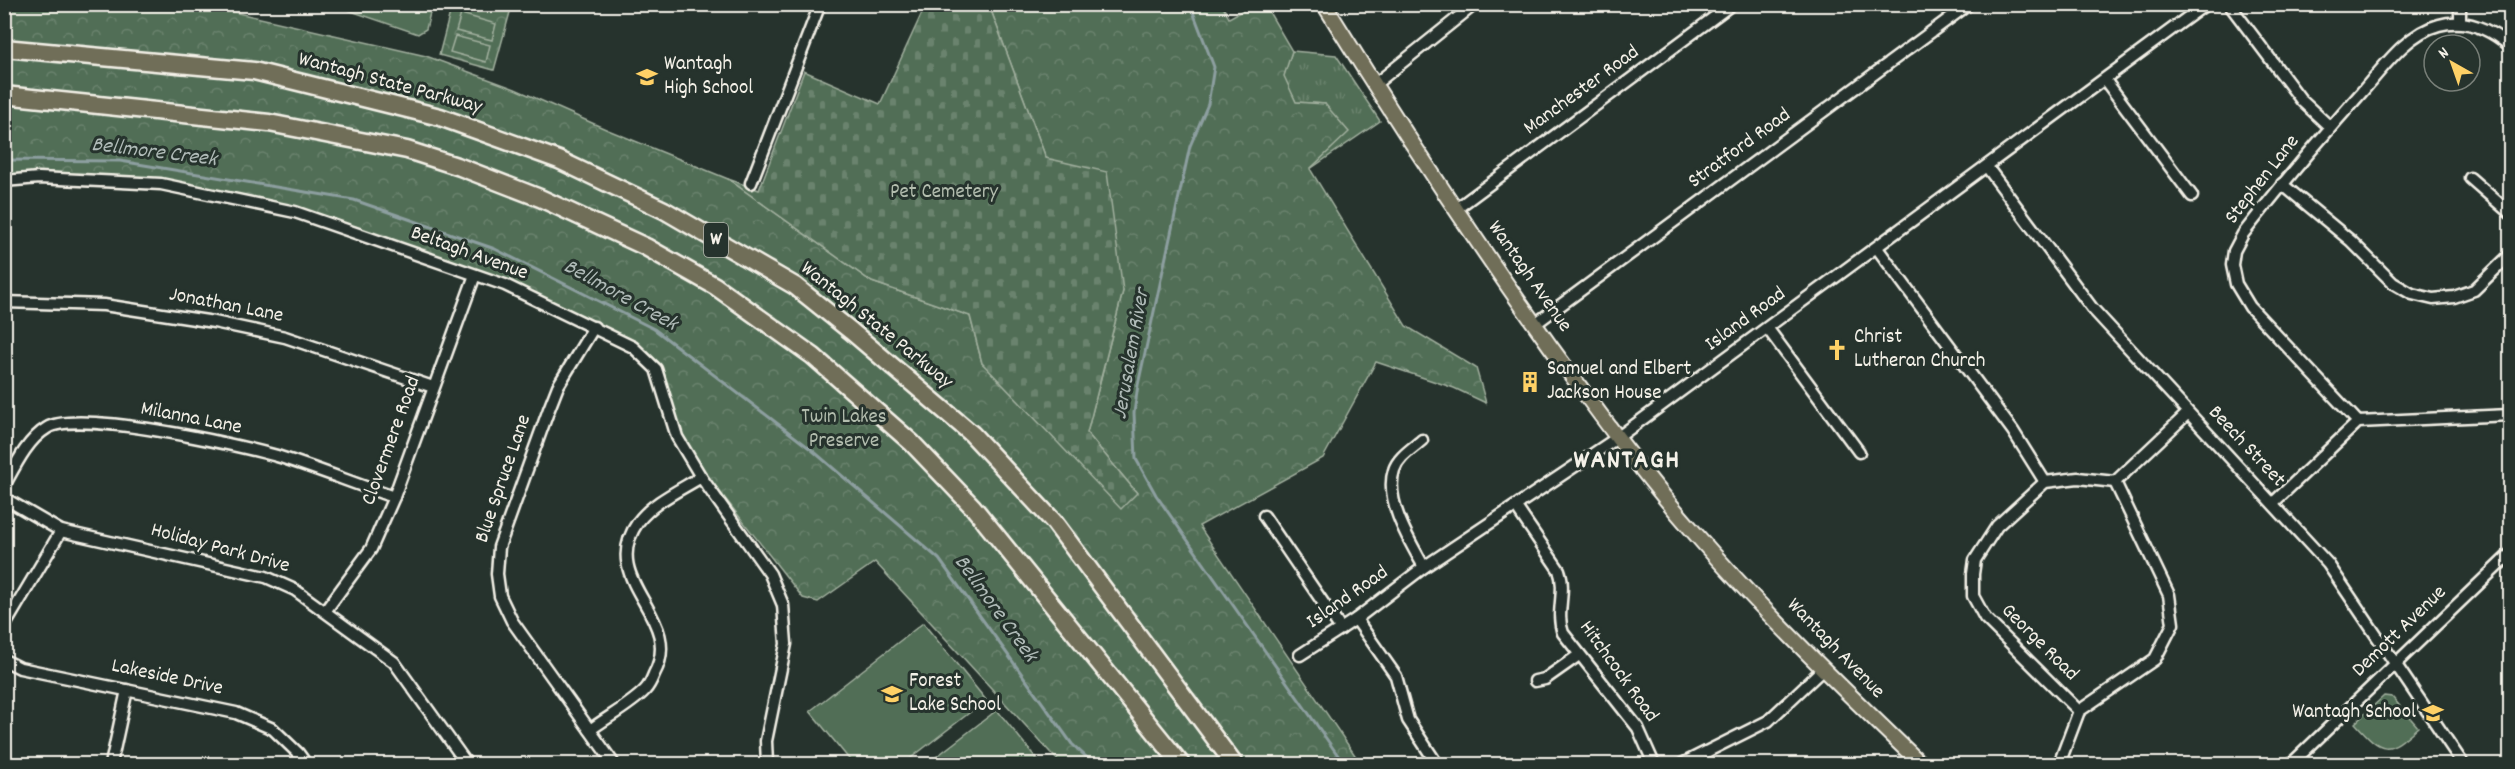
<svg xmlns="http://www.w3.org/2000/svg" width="2515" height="769" font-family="Dekko,sans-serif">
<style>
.grass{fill:url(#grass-tufts);stroke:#a2b09f;stroke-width:1.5}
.forest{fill:url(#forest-crowns);stroke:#a2b09f;stroke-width:1.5}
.cemetery{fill:url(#cemetery-stones);stroke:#a2b09f;stroke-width:1.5}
.pitch{fill:#516e56;stroke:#a2b09f;stroke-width:1.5}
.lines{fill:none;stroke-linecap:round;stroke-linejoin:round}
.stream{stroke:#8d9fa0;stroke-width:3}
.minor-casing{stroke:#f4f1e8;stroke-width:15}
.major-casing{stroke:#f4f1e8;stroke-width:18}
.highway-casing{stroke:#f4f1e8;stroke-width:21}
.minor{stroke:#26332d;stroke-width:10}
.major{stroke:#706e59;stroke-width:14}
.highway{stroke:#706e59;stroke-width:16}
.labels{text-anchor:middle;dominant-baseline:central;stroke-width:6;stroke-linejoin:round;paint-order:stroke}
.shield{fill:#26332d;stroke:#b6b8b0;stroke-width:1.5}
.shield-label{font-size:20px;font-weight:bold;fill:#f4f1e8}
.poi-label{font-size:21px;fill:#f4f1e8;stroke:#26332d;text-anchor:start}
.street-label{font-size:21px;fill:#f4f1e8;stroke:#26332d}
.park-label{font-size:21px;fill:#b3bdae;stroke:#26332d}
.water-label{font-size:22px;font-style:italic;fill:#b0bbb8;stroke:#26332d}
.district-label{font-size:27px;font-weight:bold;letter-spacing:1.5px;fill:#f4f1e8;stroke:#26332d}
</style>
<defs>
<pattern id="grass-tufts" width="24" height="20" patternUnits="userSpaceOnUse" patternTransform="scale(1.5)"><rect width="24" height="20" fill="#516e56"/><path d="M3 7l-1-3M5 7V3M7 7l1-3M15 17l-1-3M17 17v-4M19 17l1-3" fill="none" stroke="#6b836e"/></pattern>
<pattern id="forest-crowns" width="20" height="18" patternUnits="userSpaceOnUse" patternTransform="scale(1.5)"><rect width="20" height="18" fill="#516e56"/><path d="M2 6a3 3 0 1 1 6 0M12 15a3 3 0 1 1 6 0" fill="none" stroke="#6b836e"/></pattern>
<pattern id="cemetery-stones" width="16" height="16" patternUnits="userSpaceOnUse" patternTransform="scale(1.5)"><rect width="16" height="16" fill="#516e56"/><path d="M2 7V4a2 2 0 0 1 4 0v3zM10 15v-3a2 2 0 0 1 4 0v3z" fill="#6b836e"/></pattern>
</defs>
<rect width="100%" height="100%" fill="#26332d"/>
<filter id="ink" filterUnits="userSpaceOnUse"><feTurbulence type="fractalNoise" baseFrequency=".0167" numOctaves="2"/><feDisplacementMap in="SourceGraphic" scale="12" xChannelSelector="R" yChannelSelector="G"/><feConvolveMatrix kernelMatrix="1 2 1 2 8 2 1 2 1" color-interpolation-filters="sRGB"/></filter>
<g filter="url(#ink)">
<path class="grass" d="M1292,51L1336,55L1380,121L1310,169L1325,104L1296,102L1283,76Z"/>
<g class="forest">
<path d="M4,5H203L426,56L515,89L608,130L728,179L872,282L970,316L982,363L1137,493L1087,433L1123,291L1046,158L989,5H1222L1229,18L1252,5H1265L1292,51L1284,76L1296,102L1325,104L1349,132L1310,169L1406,326L1476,368L1486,403L1454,388L1376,362L1323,458L1199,526L1361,764H1061L875,562L818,602L803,598L677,437L656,369L633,347L505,285L295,212L161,184L5,175Z"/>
<path d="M452,5H512L494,70L439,55Z"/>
</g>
<path class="cemetery" d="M935,5H989L1046,158L1107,172L1123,291L1087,433L1137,493L1121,509L982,363L970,316L872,282L728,179L759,190L804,71L880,104L922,13H931Z"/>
<g class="pitch">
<path d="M339,5V4L432,5L426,29L418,34L339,7Z"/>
<path d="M461,14L496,24L492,40L456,31Z"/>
<path d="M455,36L490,45L486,62L450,52Z"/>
<path d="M923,623L986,700L903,764H853L810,711Z"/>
<path d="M2384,696L2392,697L2418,727C2387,755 2383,754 2355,723Z"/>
<path d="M997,710L1041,764H927Z"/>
</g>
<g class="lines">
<g class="stream">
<path d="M1190,4L1214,67L1208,104L1190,146L1138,385L1134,413L1136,459L1156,495L1344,764"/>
<path d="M4,160L120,161L354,200L495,249L654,329L812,450L939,559L1072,744L1094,764"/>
</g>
<defs>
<g id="minor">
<path d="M2229,4L2302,101L2330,127"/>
<path d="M2460,4V21"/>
<path d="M2105,80L2192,196"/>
<path d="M1374,85L1475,4"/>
<path d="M1987,167L2092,308L2328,564L2463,764"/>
<path d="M2470,178L2510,213"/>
<path d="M4,181L39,178L161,184L295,212L505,285L633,347L656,369L677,437L701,477L770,574L783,605L786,644L766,741L767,764"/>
<path d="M751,183L820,4"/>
<path d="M2282,184L2351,241L2393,283L2412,294L2433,299L2454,297L2474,290L2510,255"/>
<path d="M1456,209L1732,4"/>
<path d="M1877,248L2013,431L2045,482"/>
<path d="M4,302L104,305L214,322L285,337L433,387"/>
<path d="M1535,324L1969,4"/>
<path d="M594,327L558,386L549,409L499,547L497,574L500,596L512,621L614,764"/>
<path d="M1768,329L1859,452"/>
<path d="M2358,422L2250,307L2236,284L2232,265L2234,251L2243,234C2281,185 2320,139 2361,93C2382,69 2407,33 2439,25C2465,18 2490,29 2510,46"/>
<path d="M1422,440C1412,449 1398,457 1394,470C1384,500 1410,542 1424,567"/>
<path d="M2115,482L2188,413"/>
<path d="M4,486C15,466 27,440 47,428C77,409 239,445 277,456C316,468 355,484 394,497"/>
<path d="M4,498L61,531L266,577L295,590L394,662L467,764"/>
<path d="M2273,503L2358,422L2510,415"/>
<path d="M1516,507L1559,570C1567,591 1555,612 1563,633L1638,728L1654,764"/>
<path d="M1264,516L1341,629"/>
<path d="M326,610L371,549L394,497L475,275"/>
<path d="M1356,619L1396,676L1408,720L1437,764"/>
<path d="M4,627L61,531"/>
<path d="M1300,655L1356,619L1424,567L1617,438L2206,4"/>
<path d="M4,660L20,668L236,713L273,729L298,753L306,764"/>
<path d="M1535,681L1545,679L1579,655"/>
<path d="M2079,711L1985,618L1973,596V574L1975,560L1997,526L2045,482L2078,478L2115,482"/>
<path d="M590,730C606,718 632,704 645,690C649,686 652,679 654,674C686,616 596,582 638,522C653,502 680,490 701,477"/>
<path d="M111,764L127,690"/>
<path d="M1682,764L1768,721L1823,669"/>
<path d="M2059,764L2079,711L2155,659L2173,624L2169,595L2115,482"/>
<path d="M2291,764L2510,554"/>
</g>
<path id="major" d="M1324,4C1396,121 1471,235 1550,346C1596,409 1641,472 1693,531C1764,613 1843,689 1921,764"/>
<g id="highway">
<path d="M4,48L254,71L440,117L559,160L664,210L795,286L851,331L972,434L1054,522L1234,764"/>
<path d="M4,95L269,123L407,150L460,167L540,198L646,247L715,286L813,356L912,443L973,507L1181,764"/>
</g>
</defs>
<use href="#minor" class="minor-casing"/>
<use href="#major" class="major-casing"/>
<use href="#highway" class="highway-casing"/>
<use href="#minor" class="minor"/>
<use href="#major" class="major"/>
<use href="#highway" class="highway"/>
</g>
</g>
<defs>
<symbol id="school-bare" viewBox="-9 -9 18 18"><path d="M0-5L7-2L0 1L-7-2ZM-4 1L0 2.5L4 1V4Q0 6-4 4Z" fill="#ffd166" stroke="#26332d" stroke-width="2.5" paint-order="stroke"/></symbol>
<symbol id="church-bare" viewBox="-9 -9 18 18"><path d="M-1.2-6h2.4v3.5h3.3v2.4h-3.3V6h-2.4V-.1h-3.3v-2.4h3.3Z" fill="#ffd166" stroke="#26332d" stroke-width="2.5" paint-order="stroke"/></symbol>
<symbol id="building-bare" viewBox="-9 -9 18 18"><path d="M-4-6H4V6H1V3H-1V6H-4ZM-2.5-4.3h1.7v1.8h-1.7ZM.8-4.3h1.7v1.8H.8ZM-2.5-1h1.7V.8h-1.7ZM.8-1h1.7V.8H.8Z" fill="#ffd166" stroke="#26332d" stroke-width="2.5" paint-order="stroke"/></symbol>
</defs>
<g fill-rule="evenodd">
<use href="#school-bare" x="632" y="62" width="30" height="30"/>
<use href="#church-bare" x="1822" y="335" width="30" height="30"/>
<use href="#building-bare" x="1515" y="367" width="30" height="30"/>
<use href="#school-bare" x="877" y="679" width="30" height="30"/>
<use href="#school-bare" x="2418" y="698" width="30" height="30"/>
</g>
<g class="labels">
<rect class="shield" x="704" y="223" width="24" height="34" rx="4.5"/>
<g class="shield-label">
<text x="716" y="240">W</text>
</g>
<g class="poi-label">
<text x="664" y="65">Wantagh<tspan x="664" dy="24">High School</tspan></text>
<text x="1854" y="338">Christ<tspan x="1854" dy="24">Lutheran Church</tspan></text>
<text x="1547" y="370">Samuel and Elbert<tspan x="1547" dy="24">Jackson House</tspan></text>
<text x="909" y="682">Forest<tspan x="909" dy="24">Lake School</tspan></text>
<text x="2416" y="713" text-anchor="end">Wantagh School</text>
</g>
<g class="street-label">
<text transform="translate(390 84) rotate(15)">Wantagh State Parkway</text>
<text transform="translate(1582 91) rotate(-36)">Manchester Road</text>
<text transform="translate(1740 149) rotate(-36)">Stratford Road</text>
<text transform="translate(2263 180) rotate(-52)">Stephen Lane</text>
<text transform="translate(469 254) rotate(20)">Beltagh Avenue</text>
<text transform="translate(1529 277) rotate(55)">Wantagh Avenue</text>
<text transform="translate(226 306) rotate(11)">Jonathan Lane</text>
<text transform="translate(1746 320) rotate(-36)">Island Road</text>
<text transform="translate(876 326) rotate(39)">Wantagh State Parkway</text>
<text transform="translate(191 419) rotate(11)">Milanna Lane</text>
<text transform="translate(392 441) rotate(-70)">Clovermere Road</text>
<text transform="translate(2246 447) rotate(47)">Beech Street</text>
<text transform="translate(504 479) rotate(-71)">Blue Spruce Lane</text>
<text transform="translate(220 549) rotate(15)">Holiday Park Drive</text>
<text transform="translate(1348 598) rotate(-35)">Island Road</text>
<text transform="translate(2400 632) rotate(-44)">Demott Avenue</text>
<text transform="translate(2039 643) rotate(45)">George Road</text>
<text transform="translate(1835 649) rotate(46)">Wantagh Avenue</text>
<text transform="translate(1618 672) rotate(54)">Hitchcock Road</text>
<text transform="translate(167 678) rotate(12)">Lakeside Drive</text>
</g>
<g class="park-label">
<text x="944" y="193">Pet Cemetery</text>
<text x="844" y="418">Twin Lakes<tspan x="844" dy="24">Preserve</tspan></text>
</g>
<g class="water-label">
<text transform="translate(154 153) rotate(7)">Bellmore Creek</text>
<text transform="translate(620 296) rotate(29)">Bellmore Creek</text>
<text transform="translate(1132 354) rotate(-80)">Jerusalem River</text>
<text transform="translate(995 609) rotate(54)">Bellmore Creek</text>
</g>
<g class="district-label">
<text x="1627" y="461">WANTAGH</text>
</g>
</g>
<rect width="2515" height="769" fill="none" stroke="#26332d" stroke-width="24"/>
<rect x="12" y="12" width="2491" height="745" fill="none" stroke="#f4f1e8" stroke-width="2" filter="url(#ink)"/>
<g transform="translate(2452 63) rotate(320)"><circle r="28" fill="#26332d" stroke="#787f78" stroke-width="1.5"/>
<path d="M0-4.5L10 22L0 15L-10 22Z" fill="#ffd166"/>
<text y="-9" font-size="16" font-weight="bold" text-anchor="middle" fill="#f4f1e8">N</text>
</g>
</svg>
